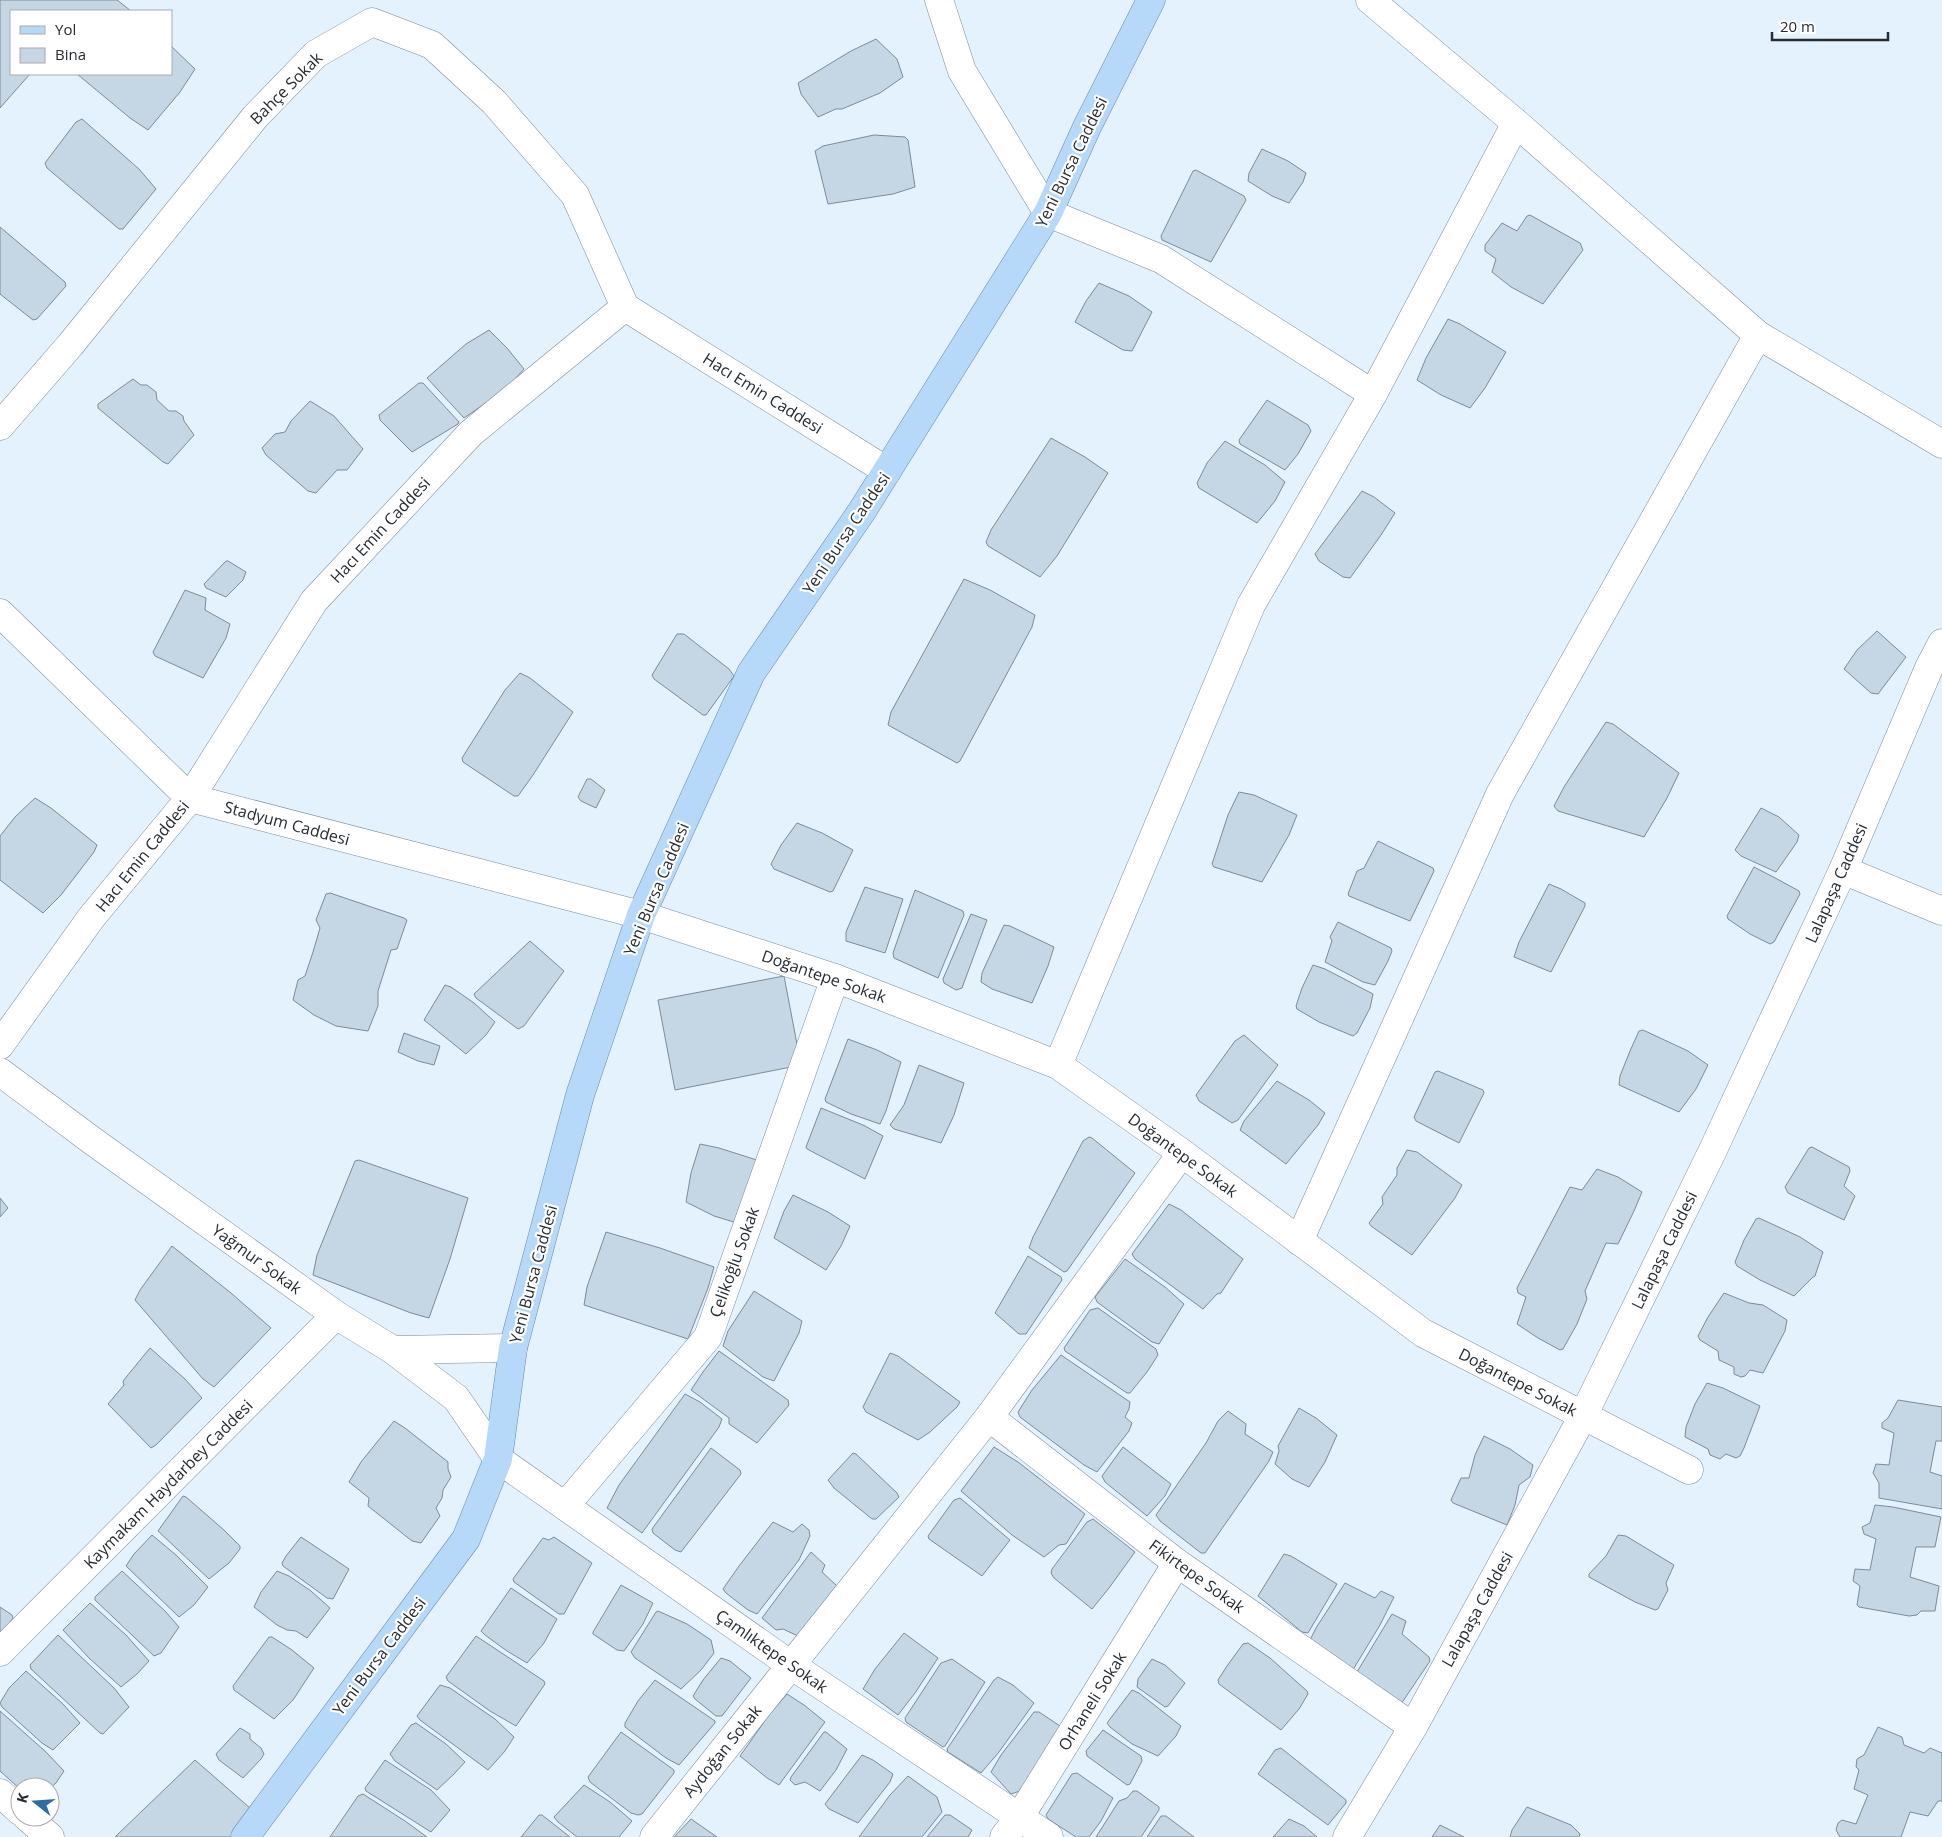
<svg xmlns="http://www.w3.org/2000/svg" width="1942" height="1837" font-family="'Open Sans',sans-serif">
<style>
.building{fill:#c5d6e5;stroke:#7c8b99}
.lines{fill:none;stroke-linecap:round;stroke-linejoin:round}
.minor-casing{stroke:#7c8b9a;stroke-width:29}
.major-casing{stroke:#638cb2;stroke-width:29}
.minor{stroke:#fff;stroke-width:28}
.major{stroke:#b6d9fa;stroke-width:28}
.labels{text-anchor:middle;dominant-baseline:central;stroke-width:4.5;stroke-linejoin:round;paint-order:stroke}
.street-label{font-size:16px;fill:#252b31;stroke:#fff}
</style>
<rect width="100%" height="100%" fill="#e4f2fe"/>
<g class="building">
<path d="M0,0H117L131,11H11V74H30L0,108Z"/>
<path d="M876,39L897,59L903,77L880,93L842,109H836L818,117L801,94L798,83L851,51Z"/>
<path d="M171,46L195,69L180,92L148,130L130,118L77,74H171Z"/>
<path d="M82,119L139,169L156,189L123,229H119L47,168L45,163L76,122Z"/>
<path d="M874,135L905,137L908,140L915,187L893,194L828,204L815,151L823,146Z"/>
<path d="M1262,149L1288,161L1306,173L1303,182L1289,203L1272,196L1248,181L1249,173Z"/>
<path d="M1196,170L1244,196L1246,200L1211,262L1162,240L1161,236L1193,171Z"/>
<path d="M1530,215L1580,243L1583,250L1543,304L1511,287L1492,272L1496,259L1485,251V245L1502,223L1517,231L1527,216Z"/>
<path d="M0,227L65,282L66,286L37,319L33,320L0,294Z"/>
<path d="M1099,283L1129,296L1152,312L1132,351L1123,350L1075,322L1086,301Z"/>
<path d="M1448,319L1460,324L1506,352L1485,388L1470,408L1441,395L1417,380L1426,358Z"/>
<path d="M489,330L507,348L524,369L505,390L464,418L427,378L466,344Z"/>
<path d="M133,379L141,385H147L156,392L157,400L169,411H176L183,416L184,421L194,435L168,464L163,462L98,408V404Z"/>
<path d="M419,383H423L459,422L458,424L412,452L380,420L379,415Z"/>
<path d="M1267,400L1308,425L1311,431L1298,454L1285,470L1240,444L1239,440Z"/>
<path d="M310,401L334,416L363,449L347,470H337L316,493L308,491L266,455L262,448L275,434L285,432L291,421Z"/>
<path d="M1051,438L1085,457L1108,473L1057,556L1040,577L988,546L986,542L991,530Z"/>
<path d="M1225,441L1265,465L1285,482L1275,501L1257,523L1199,488L1197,483L1207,463Z"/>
<path d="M1362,491L1374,497L1395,513L1381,535L1350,578L1343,577L1319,561L1315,554Z"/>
<path d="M226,561H228L246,572L243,580L226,597L206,588L204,584Z"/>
<path d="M964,579L990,590L1035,615L1032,627L960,761L957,763L888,725L891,712Z"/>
<path d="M185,590L206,598L205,610L230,624L226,638L203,678L155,656L153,652Z"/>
<path d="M1877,631L1906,657L1878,694L1871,693L1844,669L1857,650Z"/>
<path d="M677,634H684L729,669L734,676L706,715H703L654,679L652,675Z"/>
<path d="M520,673L530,678L573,712L533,775L518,796H514L463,762L462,758L505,690Z"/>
<path d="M1606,722L1613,724L1679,773L1667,798L1644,837L1558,811L1554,806L1564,787Z"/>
<path d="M587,779H591L605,790L596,808L581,801L578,797Z"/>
<path d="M1239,792L1254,795L1297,815L1289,835L1262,882L1214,867L1212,864L1228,815Z"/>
<path d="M35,798L51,808L97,845L94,852L61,895L43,913L0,880V836L15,817Z"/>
<path d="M1761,808L1779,817L1799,835L1797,842L1776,872L1741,856L1735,850Z"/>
<path d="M797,823L822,833L853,850L833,891L830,892L774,869L771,864L781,845Z"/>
<path d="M1378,841L1433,868L1434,871L1410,921L1349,896L1348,894L1357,871L1364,868Z"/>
<path d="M1754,867L1779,880L1799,891L1800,894L1774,942L1770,944L1750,934L1728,919L1727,916Z"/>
<path d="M1549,884L1561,889L1585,903V906L1551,972L1514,957L1519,942Z"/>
<path d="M865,887L903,899L885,953L846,941V932Z"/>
<path d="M915,890L963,911L964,915L938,978L894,958L893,953Z"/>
<path d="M330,893L404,918L407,920L397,949L391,950L378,991V1006L368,1031L336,1026L314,1015L293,1000L298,980L305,976L313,952L320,928L316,920L326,894Z"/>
<path d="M971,914L987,920L962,988L956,990L944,983L943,979Z"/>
<path d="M1338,922L1391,948L1392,951L1388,961L1375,985L1363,982L1325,962L1332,941L1330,937Z"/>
<path d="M1004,925L1010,926L1054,947L1048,966L1032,1003L992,989L981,982L982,973Z"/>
<path d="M530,941L564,971L524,1026L518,1029L476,998L474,994Z"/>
<path d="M1313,965L1325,969L1373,994L1370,1008L1357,1033L1353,1036L1319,1022L1297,1009L1296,1006L1302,988Z"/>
<path d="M784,976L801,1065L675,1090L658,1000Z"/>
<path d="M445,985L451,987L474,1003L495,1022L486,1035L466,1054L424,1020Z"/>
<path d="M1643,1030L1688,1051L1708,1065L1696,1089L1679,1112L1619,1085L1620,1076L1630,1051L1639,1031Z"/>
<path d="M404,1033L440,1046L434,1065L418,1061L398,1052Z"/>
<path d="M1244,1035L1278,1065L1238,1120L1232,1123L1199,1101L1196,1095L1235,1041Z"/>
<path d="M848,1039L877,1050L901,1062L886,1111L880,1124L851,1114L826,1102L825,1099Z"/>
<path d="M919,1065L964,1083L954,1115L941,1143L894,1129L890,1125L904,1105Z"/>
<path d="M1438,1071L1483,1090L1484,1093L1459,1143L1416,1121L1414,1117L1435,1072Z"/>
<path d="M1277,1081L1309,1100L1325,1113L1318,1125L1286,1164L1240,1130L1244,1121Z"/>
<path d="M821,1108L863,1125L883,1136L865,1179L807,1149L806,1147Z"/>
<path d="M1089,1137L1092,1138L1135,1173L1067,1271L1064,1272L1029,1248L1033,1237L1083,1141Z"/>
<path d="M700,1144L719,1148L763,1162L737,1223L714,1216L686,1202L691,1173Z"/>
<path d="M1812,1147L1849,1167L1850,1171L1844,1186L1855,1196L1844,1220L1788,1193L1785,1187L1809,1148Z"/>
<path d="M1407,1150L1417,1152L1462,1185L1455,1198L1412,1255L1371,1226L1369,1223L1383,1204L1382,1197L1397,1175V1168Z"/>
<path d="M359,1160L468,1198L450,1259L429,1318L411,1313L313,1275L317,1255L355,1161Z"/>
<path d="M1597,1169L1618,1177L1642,1192L1634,1211L1618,1244L1606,1243L1585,1291L1587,1299L1577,1324L1563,1349L1560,1350L1538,1338L1517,1324L1526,1297L1518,1293L1517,1288L1570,1187L1582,1190Z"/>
<path d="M793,1195L828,1212L850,1226L841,1246L826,1270L774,1238L784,1211Z"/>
<path d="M0,1198L8,1208L0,1217Z"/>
<path d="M1169,1204L1181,1210L1243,1259L1221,1293L1217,1294L1203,1309L1135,1259L1132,1254Z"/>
<path d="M1759,1218L1800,1237L1823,1252L1815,1276L1812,1278L1794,1296L1760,1280L1737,1266L1735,1262L1744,1240L1756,1219Z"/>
<path d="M606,1232L660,1248L714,1267L708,1288L688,1339L584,1305L587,1287Z"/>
<path d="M172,1246L231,1293L271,1328L214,1387L203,1379L135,1300L140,1290Z"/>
<path d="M1028,1256L1061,1277L1062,1280L1026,1334H1019L995,1313Z"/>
<path d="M1125,1259L1165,1287L1184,1304L1159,1344L1152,1342L1097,1302L1095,1297Z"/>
<path d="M754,1291L802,1321L799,1333L774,1381L763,1377L723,1346L728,1331Z"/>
<path d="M1724,1293L1749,1303L1763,1305L1787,1320L1785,1331L1763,1373L1750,1370L1745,1376L1741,1377L1734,1374V1367L1719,1360L1718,1351L1700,1340L1698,1336L1708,1317Z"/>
<path d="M1098,1308L1156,1349L1158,1355L1147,1372L1130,1393H1127L1065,1351L1064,1348L1090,1310Z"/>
<path d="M150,1348L185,1379L202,1398L156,1445L151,1448L108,1404L124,1385L123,1381Z"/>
<path d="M719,1351L788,1400L789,1405L757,1443L729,1424V1418L691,1390L703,1372Z"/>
<path d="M890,1353L898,1356L960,1402L957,1407L930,1432L918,1440L866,1412L863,1407Z"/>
<path d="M1061,1355L1130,1402L1129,1409L1125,1417L1132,1423L1129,1431L1097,1472L1084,1465L1020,1417L1018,1412L1032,1390Z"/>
<path d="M1707,1383L1723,1388L1760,1406L1744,1448L1740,1456L1736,1458L1726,1454L1720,1459L1710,1455L1708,1449L1685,1437L1686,1427L1695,1404Z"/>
<path d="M685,1394L700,1402L722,1419L719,1427L642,1533L607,1508L619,1485Z"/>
<path d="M1898,1400L1942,1407V1441H1936L1930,1472L1942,1476V1509L1879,1498V1483L1873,1473L1876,1464L1889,1465L1894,1433L1882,1428V1423L1888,1418Z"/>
<path d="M1299,1408L1316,1418L1337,1435L1325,1462L1309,1487L1292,1479L1275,1464L1279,1451L1278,1446Z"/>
<path d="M1228,1411L1246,1424L1245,1434L1273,1452L1269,1461L1205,1553H1201L1160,1521L1156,1515L1206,1443L1218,1421Z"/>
<path d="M394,1421L405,1428L448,1462V1469L451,1477L443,1490L442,1498L436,1508L440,1516L421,1543L412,1541L368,1506L369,1498L349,1482L361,1462Z"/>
<path d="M1484,1436L1510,1449L1533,1465L1530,1477L1519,1485L1515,1505L1507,1525L1453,1503L1451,1500L1461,1478H1469L1475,1455Z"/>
<path d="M994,1447L1018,1462L1085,1514L1066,1544L1059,1545L1044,1557L1012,1535L961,1491Z"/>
<path d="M1123,1447L1171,1484L1165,1496L1147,1516L1105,1482L1102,1476Z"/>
<path d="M711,1448L740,1470L741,1474L681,1552L675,1550L653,1533L652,1529Z"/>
<path d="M853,1453L856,1454L897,1493L899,1497L876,1519H872L834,1488L828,1480Z"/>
<path d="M183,1496L186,1497L224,1530L240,1546V1549L229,1563L209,1579L158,1531Z"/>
<path d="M960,1498L1010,1540L982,1576L929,1539L928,1536L954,1500Z"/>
<path d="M1875,1505L1893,1507L1941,1517L1935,1547H1916L1910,1577L1939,1586L1935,1611H1921L1917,1615L1909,1616L1859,1607L1857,1605L1860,1586L1853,1581L1855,1569L1870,1570L1876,1539L1864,1534L1862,1527L1870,1523Z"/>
<path d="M1093,1519L1135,1552L1109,1588L1092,1609L1054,1578L1051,1573L1052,1569L1087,1522Z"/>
<path d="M773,1522L793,1532L802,1524L809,1530L810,1536L799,1560L757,1614L748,1610L726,1593L723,1589L739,1566Z"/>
<path d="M152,1535L176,1555L208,1587L194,1605L179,1617L126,1566L134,1554Z"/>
<path d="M1618,1535L1626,1536L1674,1565L1666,1583L1668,1590L1658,1609L1655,1610L1635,1602L1589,1577V1574L1606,1556Z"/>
<path d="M301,1537L349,1569L333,1599L327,1598L283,1566L282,1563L286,1556Z"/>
<path d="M554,1537L592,1563L564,1614H559L514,1582L513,1579L543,1538L549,1540Z"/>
<path d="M811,1552L825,1565L822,1572L837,1586L798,1636L783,1629L776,1630L762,1618Z"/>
<path d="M1284,1554L1291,1556L1337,1584L1308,1633L1302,1632L1258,1596Z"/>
<path d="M122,1571L165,1611L179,1627L161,1653L154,1656L95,1600V1597Z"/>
<path d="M277,1571L289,1576L311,1591L330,1608L307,1638L296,1631L287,1630L277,1625L254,1607L261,1592Z"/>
<path d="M1345,1583L1375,1598L1381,1591L1394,1597L1380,1625L1351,1673L1308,1644L1316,1628Z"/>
<path d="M621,1585L653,1603L643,1624L624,1651L617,1650L593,1634V1632Z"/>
<path d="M511,1588L557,1619L544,1643L527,1663L507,1651L485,1635L481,1631Z"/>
<path d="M90,1603L126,1635L149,1661L137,1674L121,1687L89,1658L63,1630Z"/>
<path d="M0,1607L12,1615L13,1618L0,1635Z"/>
<path d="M658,1611L687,1624L711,1640L714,1653L701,1670L681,1689L635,1658L631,1652L656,1612Z"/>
<path d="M1392,1614L1406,1621L1402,1634L1429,1657L1430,1661L1399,1707L1357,1672Z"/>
<path d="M904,1633L938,1658L915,1693L898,1715L863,1689L875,1669Z"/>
<path d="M58,1635L114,1688L129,1707L103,1734L100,1733L31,1669L30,1665Z"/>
<path d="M476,1636L544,1681L545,1684L516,1726L490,1711L448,1681L446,1677Z"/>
<path d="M269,1637H272L292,1650L314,1668L293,1700L274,1719L234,1690L233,1686Z"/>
<path d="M1248,1643L1270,1658L1307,1691L1308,1694L1299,1709L1281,1730L1219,1684L1218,1680L1227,1666L1243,1644Z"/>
<path d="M721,1658L730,1661L751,1678L722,1716H716L695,1699L693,1696L703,1680Z"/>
<path d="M952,1659L985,1682L945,1746L943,1747L906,1722L905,1718L941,1663Z"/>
<path d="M1152,1659L1165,1665L1185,1683L1168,1706L1165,1707L1137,1687L1138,1679Z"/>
<path d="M26,1671L63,1704L80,1723L53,1750L42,1743L2,1707L0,1703L9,1688Z"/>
<path d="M998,1677L1013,1685L1034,1703L999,1752L981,1773L948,1752L947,1749L994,1680Z"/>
<path d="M655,1680L715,1721V1723L679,1765L666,1758L625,1727V1723L638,1701Z"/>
<path d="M440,1685L450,1688L473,1704L495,1719L514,1737L505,1751L488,1770L420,1720L417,1716Z"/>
<path d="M1132,1690L1139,1693L1181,1726L1176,1736L1158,1756L1132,1744L1110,1727L1107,1723Z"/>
<path d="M787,1694L804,1705L825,1722L779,1785L767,1778L740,1756L769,1715Z"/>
<path d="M0,1711L46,1752L64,1771L56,1783L50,1788L20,1787V1789L0,1771Z"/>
<path d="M1034,1712H1039L1063,1728L1026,1789L1011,1794L991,1772L1001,1755Z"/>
<path d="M416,1723L446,1744L465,1762L454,1774L437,1790L395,1761L390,1754L411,1725Z"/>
<path d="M1878,1727L1902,1737L1904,1745L1924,1753L1930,1748L1942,1753V1801H1938L1928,1816L1910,1812L1901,1837H1840L1836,1830L1838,1823L1842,1820L1856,1824L1868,1795L1854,1789L1859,1770L1856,1767L1857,1759L1864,1755Z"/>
<path d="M240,1728L250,1734V1739L261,1748L264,1754L261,1759L243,1778L219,1760L216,1754Z"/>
<path d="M1103,1730L1141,1756L1142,1761L1130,1784L1127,1785L1087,1756L1086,1751Z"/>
<path d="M621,1732L674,1770V1773L660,1791L642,1814L638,1815L631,1813L590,1782L588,1777Z"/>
<path d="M824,1732H826L847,1749L836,1770L820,1791L805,1782L795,1785L790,1780L791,1777Z"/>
<path d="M1281,1748L1346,1800V1803L1328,1825L1258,1774L1275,1750Z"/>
<path d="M862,1755L873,1760L893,1774L890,1782L858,1823L829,1809L825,1804Z"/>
<path d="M195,1760L250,1808L240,1837H115Z"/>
<path d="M385,1760L431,1790L450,1810L431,1832L366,1791L365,1788Z"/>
<path d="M1077,1773L1113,1798L1101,1821L1089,1837H1076L1048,1819L1046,1815L1072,1774Z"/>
<path d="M908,1776L937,1797L942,1812L922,1837H859L890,1795Z"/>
<path d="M584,1785L610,1802L632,1821L619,1837H577L558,1822L554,1817Z"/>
<path d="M1133,1791H1137L1159,1807V1810L1141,1837H1096L1119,1801L1127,1798Z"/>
<path d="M363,1794L405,1821L427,1837H330L358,1796Z"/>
<path d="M1527,1807L1571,1825L1580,1834L1579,1837H1510L1512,1830Z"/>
<path d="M539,1815H542L570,1837H521Z"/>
<path d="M945,1815H950L972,1830L968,1837H927Z"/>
<path d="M1161,1816H1166L1194,1837H1147Z"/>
<path d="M691,1819L717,1837H674Z"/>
<path d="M1289,1819L1304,1826L1317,1837H1273Z"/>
<path d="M1440,1825L1464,1837H1432Z"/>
</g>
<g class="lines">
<defs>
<g id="minor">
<path d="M939,0L962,71L1048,213L1161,259L1373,394"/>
<path d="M1370,0L1516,123L1758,335L1942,444"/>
<path d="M0,426L71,344L255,117L316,54L372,22L432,45L494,102L575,195L625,307"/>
<path d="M0,613L190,798L641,915L835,978L1058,1065L1182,1153L1423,1333L1689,1470"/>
<path d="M1843,870L1942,911"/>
<path d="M0,1045L91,918L190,798L314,601L471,433L625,307L887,471"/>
<path d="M1058,1065L1251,605L1373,394L1516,123"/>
<path d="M0,1072L94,1142L336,1315L393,1350L456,1398L498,1459L791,1665L1049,1837"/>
<path d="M1299,1241L1500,794L1758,335"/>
<path d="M393,1350L513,1348"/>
<path d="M989,1417L1177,1563L1413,1727"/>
<path d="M565,1506L708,1337L835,978"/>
<path d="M0,1652L336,1315"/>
<path d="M0,1793L20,1811"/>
<path d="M27,1817L50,1837"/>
<path d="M654,1837L989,1417L1182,1153"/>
<path d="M1004,1837L1019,1818L1177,1563"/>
<path d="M1347,1837L1413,1727L1583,1416L1712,1152L1843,870L1929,668L1942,643"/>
</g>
<path id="major" d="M245,1837L466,1539L498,1459L513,1348L580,1095L641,915L751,673L862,511L1048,213L1087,127L1151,0"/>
</defs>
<use href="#minor" class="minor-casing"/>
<use href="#major" class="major-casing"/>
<use href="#minor" class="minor"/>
<use href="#major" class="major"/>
</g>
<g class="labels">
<g class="street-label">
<text transform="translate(286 88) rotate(-45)">Bahçe Sokak</text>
<text transform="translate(1071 162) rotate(-64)">Yeni Bursa Caddesi</text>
<text transform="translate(763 393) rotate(32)">Hacı Emin Caddesi</text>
<text transform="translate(380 530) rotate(-47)">Hacı Emin Caddesi</text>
<text transform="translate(846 533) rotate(-56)">Yeni Bursa Caddesi</text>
<text transform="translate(287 823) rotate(15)">Stadyum Caddesi</text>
<text transform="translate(142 856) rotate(-51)">Hacı Emin Caddesi</text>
<text transform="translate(1836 883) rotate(-66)">Lalapaşa Caddesi</text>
<text transform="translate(656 889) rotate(-67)">Yeni Bursa Caddesi</text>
<text transform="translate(824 976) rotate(19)">Doğantepe Sokak</text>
<text transform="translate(1183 1155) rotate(36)">Doğantepe Sokak</text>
<text transform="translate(1664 1250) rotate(-64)">Lalapaşa Caddesi</text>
<text transform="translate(257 1259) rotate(36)">Yağmur Sokak</text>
<text transform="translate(734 1262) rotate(-70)">Çelikoğlu Sokak</text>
<text transform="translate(533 1274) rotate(-75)">Yeni Bursa Caddesi</text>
<text transform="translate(1518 1382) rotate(27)">Doğantepe Sokak</text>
<text transform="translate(168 1484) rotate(-45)">Kaymakam Haydarbey Caddesi</text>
<text transform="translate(1197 1576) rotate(36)">Fikirtepe Sokak</text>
<text transform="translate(1477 1609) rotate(-61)">Lalapaşa Caddesi</text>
<text transform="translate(772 1651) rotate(35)">Çamlıktepe Sokak</text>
<text transform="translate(379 1656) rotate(-53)">Yeni Bursa Caddesi</text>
<text transform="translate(1092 1701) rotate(-58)">Orhaneli Sokak</text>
<text transform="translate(722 1751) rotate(-51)">Aydoğan Sokak</text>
</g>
</g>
<rect x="10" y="10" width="162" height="65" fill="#ffffff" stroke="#a8aaad"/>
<rect x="20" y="26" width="25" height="8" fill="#b6d9fa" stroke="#a8aaad"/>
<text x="55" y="35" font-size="15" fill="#252b31">Yol</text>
<rect x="20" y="48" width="25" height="15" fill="#c5d6e5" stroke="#a8aaad"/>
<text x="55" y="60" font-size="15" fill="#252b31">Bina</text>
<g transform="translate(35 1802) rotate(287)"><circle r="24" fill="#ffffff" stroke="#a8aaad"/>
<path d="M0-4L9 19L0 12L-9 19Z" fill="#2e6da4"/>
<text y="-8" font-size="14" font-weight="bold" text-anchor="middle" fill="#252b31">K</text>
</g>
<path d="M1772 32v8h116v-8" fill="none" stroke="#252b31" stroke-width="2.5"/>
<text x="1780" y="32" font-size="15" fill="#252b31" stroke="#ffffff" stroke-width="4" paint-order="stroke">20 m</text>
</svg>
